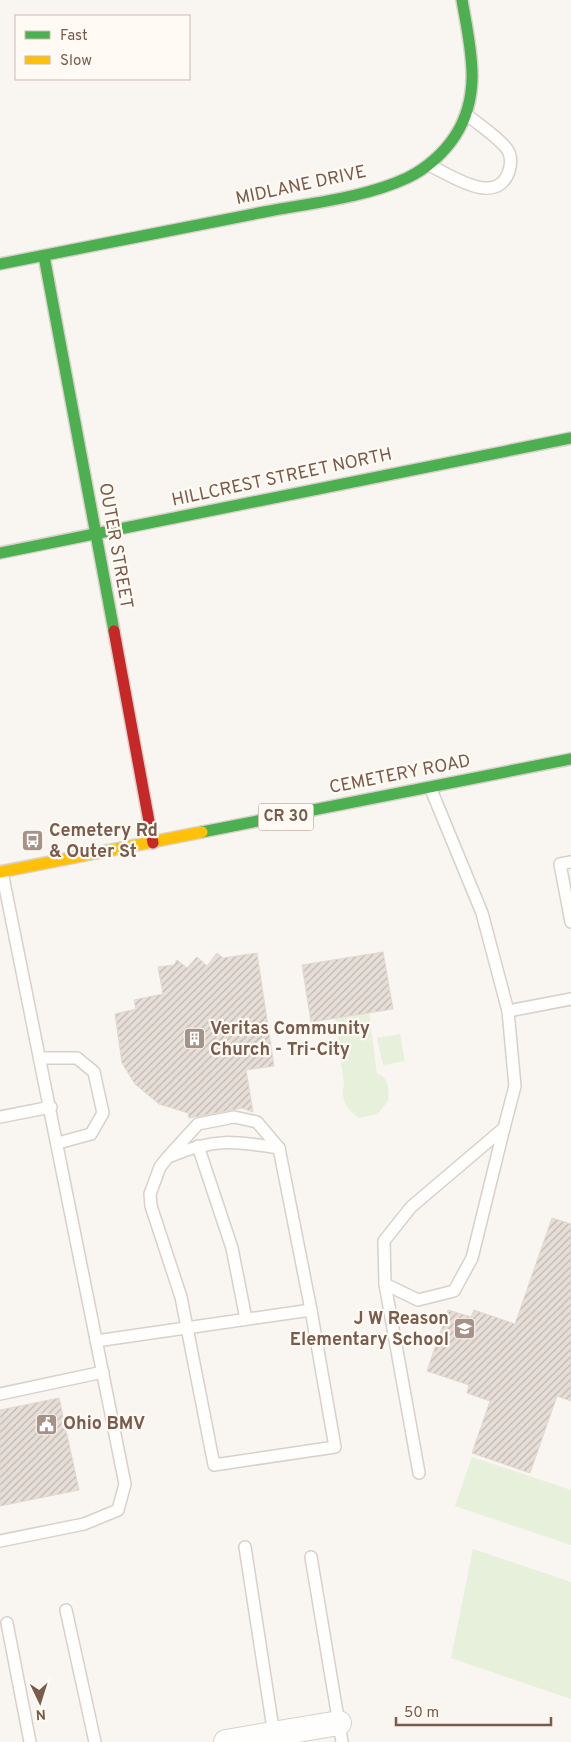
<svg xmlns="http://www.w3.org/2000/svg" width="571" height="1742" font-family="Overpass,sans-serif">
<style>
.green{fill:#e7f0db}
.building{fill:url(#building-hatch);stroke:#e2d8d2}
.lines{fill:none;stroke-linecap:round;stroke-linejoin:round}
.lane-casing{stroke:#d7d1cb;stroke-width:14}
.street-casing{stroke:#d7d1cb;stroke-width:26}
.fast-casing{stroke:#d9d2cb;stroke-width:14}
.slow-casing{stroke:#d9d2cb;stroke-width:14}
.jam-casing{stroke:#d9d2cb;stroke-width:14}
.lane{stroke:#fefefd;stroke-width:11}
.street{stroke:#fefefd;stroke-width:24}
.fast{stroke:#4caf50;stroke-width:11}
.slow{stroke:#ffc107;stroke-width:11}
.jam{stroke:#c62828;stroke-width:11}
.labels{text-anchor:middle;dominant-baseline:central;stroke-width:4.5;stroke-linejoin:round;paint-order:stroke}
.shield{fill:#fffaf3;stroke:#a28b7f;stroke-width:1}
.shield-label{font-size:16px;font-weight:bold;fill:#7a5c4d}
.street-label{font-size:18px;fill:#7a5c4d;stroke:#fffaf3}
.poi-label{font-size:18px;font-weight:bold;fill:#7a5c4d;stroke:#fffaf3;text-anchor:start}
</style>
<defs>
<pattern id="building-hatch" width="6" height="6" patternUnits="userSpaceOnUse" patternTransform="scale(1.25)"><rect width="6" height="6" fill="#e6ded7"/><path d="M-1 1l2-2M0 6l6-6M5 7l2-2" fill="none" stroke="#bfb7b1"/></pattern>
</defs>
<rect width="100%" height="100%" fill="#f9f5f0"/>
<g class="green">
<path d="M369,1013L377,1074C389,1076 388,1089 389,1099L378,1114L359,1118C347,1109 340,1100 344,1084L335,1018Z"/>
<path d="M400,1034L405,1061L383,1065L377,1038Z"/>
<path d="M472,1457L571,1490V1545L455,1506Z"/>
<path d="M473,1549L571,1582V1699L451,1658Z"/>
</g>
<g class="building">
<path d="M383,952L393,1009L311,1022L302,965Z"/>
<path d="M217,953L223,958L257,953L274,1066L246,1070L253,1112L242,1108L189,1118L188,1113L159,1104L135,1084L122,1063L115,1014L136,1009L134,1000L163,994L158,967L174,965L177,960L187,968L197,957L207,966Z"/>
<path d="M552,1218L571,1224V1401L557,1396L530,1473L472,1453L490,1401L467,1393L469,1385L427,1371L448,1310L471,1317L474,1310L515,1324Z"/>
<path d="M59,1398L79,1490L0,1506V1410Z"/>
</g>
<g class="lines">
<defs>
<g id="lane">
<path d="M429,165C450,175 497,208 509,171C511,164 512,156 507,149C497,136 479,125 466,114"/>
<path d="M571,862L560,864L571,922"/>
<path d="M508,1011L571,999"/>
<path d="M41,1058H77L94,1072L103,1113L91,1134L58,1143"/>
<path d="M0,1117L51,1107"/>
<path d="M234,1117L257,1122L279,1148L311,1310L335,1447L214,1465L181,1297L151,1206L150,1194L160,1167L167,1158L198,1124Z"/>
<path d="M198,1146L232,1248L246,1319"/>
<path d="M171,1156C214,1138 234,1141 279,1148"/>
<path d="M385,1284L418,1300L454,1291L472,1258L504,1128"/>
<path d="M96,1341L311,1310"/>
<path d="M0,1394L103,1372"/>
<path d="M419,1473L385,1284L384,1241L411,1207L504,1128L515,1086L508,1011L482,913L430,787"/>
<path d="M0,1541L84,1524L118,1510L125,1484L2,872"/>
<path d="M245,1547L274,1735"/>
<path d="M311,1557L342,1742"/>
<path d="M66,1610L95,1742"/>
<path d="M7,1623L30,1742"/>
</g>
<path id="street" d="M226,1742L339,1723"/>
<g id="fast">
<path d="M44,256L114,631"/>
<path d="M0,264C88,247 176,229 264,212C311,203 364,198 407,178C426,169 444,153 455,136C483,93 470,47 462,0"/>
<path d="M0,553L571,438"/>
<path d="M202,832L571,759"/>
</g>
<path id="slow" d="M0,872L202,832"/>
<path id="jam" d="M114,631L153,843"/>
</defs>
<use href="#lane" class="lane-casing"/>
<use href="#street" class="street-casing"/>
<use href="#fast" class="fast-casing"/>
<use href="#slow" class="slow-casing"/>
<use href="#jam" class="jam-casing"/>
<use href="#lane" class="lane"/>
<use href="#street" class="street"/>
<use href="#fast" class="fast"/>
<use href="#slow" class="slow"/>
<use href="#jam" class="jam"/>
</g>
<defs>
<symbol id="bus-square" viewBox="-11 -11 22 22"><rect x="-9" y="-9" width="18" height="18" rx="4" fill="#a69286" stroke="#fffaf3"/><path d="M-5-6H5V4H4V6H2V4H-2V6H-4V4H-5ZM-3.5-4V0h7V-4ZM-3.5 1.2v1.5H-2V1.2ZM2 1.2v1.5H3.5V1.2Z" fill="#fff"/></symbol>
<symbol id="building-square" viewBox="-11 -11 22 22"><rect x="-9" y="-9" width="18" height="18" rx="4" fill="#a69286" stroke="#fffaf3"/><path d="M-4-6H4V6H1V3H-1V6H-4ZM-2.5-4.3h1.7v1.8h-1.7ZM.8-4.3h1.7v1.8H.8ZM-2.5-1h1.7V.8h-1.7ZM.8-1h1.7V.8H.8Z" fill="#fff"/></symbol>
<symbol id="school-square" viewBox="-11 -11 22 22"><rect x="-9" y="-9" width="18" height="18" rx="4" fill="#a69286" stroke="#fffaf3"/><path d="M0-5L7-2L0 1L-7-2ZM-4 1L0 2.5L4 1V4Q0 6-4 4Z" fill="#fff"/></symbol>
<symbol id="civic-square" viewBox="-11 -11 22 22"><rect x="-9" y="-9" width="18" height="18" rx="4" fill="#a69286" stroke="#fffaf3"/><path d="M-.6-6.5H3V-4.5H.6V-3L4-1V1h2V6H-6V1h2V-1L-.6-3ZM-1.2 2.5V6h2.4V2.5Z" fill="#fff"/></symbol>
</defs>
<g fill-rule="evenodd">
<use href="#bus-square" x="20" y="828" width="25" height="25"/>
<use href="#building-square" x="182" y="1026" width="25" height="25"/>
<use href="#school-square" x="452" y="1316" width="25" height="25"/>
<use href="#civic-square" x="34" y="1412" width="25" height="25"/>
</g>
<g class="labels">
<rect class="shield" x="258.5" y="803.5" width="55" height="27" rx="4"/>
<g class="shield-label">
<text x="286" y="817">CR 30</text>
</g>
<g class="street-label">
<text transform="translate(301 186) rotate(-12)">MIDLANE DRIVE</text>
<text transform="translate(282 478) rotate(-12)">HILLCREST STREET NORTH</text>
<text transform="translate(115 546) rotate(80)">OUTER STREET</text>
<text transform="translate(400 775) rotate(-11)">CEMETERY ROAD</text>
</g>
<g class="poi-label">
<text x="49" y="831">Cemetery Rd<tspan x="49" dy="21">&amp; Outer St</tspan></text>
<text x="210" y="1029">Veritas Community<tspan x="210" dy="21">Church - Tri-City</tspan></text>
<text x="449" y="1319" text-anchor="end">J W Reason<tspan x="449" dy="21">Elementary School</tspan></text>
<text x="63" y="1424">Ohio BMV</text>
</g>
</g>
<rect x="15" y="15" width="175" height="65" fill="#fffaf3" stroke="#cabbb1"/>
<rect x="25" y="31" width="25" height="8" fill="#4caf50" stroke="#cabbb1"/>
<text x="60" y="40" font-size="15" fill="#7a5c4d">Fast</text>
<rect x="25" y="56" width="25" height="8" fill="#ffc107" stroke="#cabbb1"/>
<text x="60" y="65" font-size="15" fill="#7a5c4d">Slow</text>
<g transform="translate(40 1702) rotate(176)" stroke="#fffaf3" stroke-width="4" paint-order="stroke">
<path d="M0-4L9 19L0 12L-9 19Z" fill="#7a5c4d"/>
<text y="-8" font-size="14" font-weight="bold" text-anchor="middle" fill="#7a5c4d">N</text>
</g>
<path d="M396 1717v8h155v-8" fill="none" stroke="#7a5c4d" stroke-width="2.5"/>
<text x="404" y="1717" font-size="15" fill="#7a5c4d" stroke="#fffaf3" stroke-width="4" paint-order="stroke">50 m</text>
</svg>
